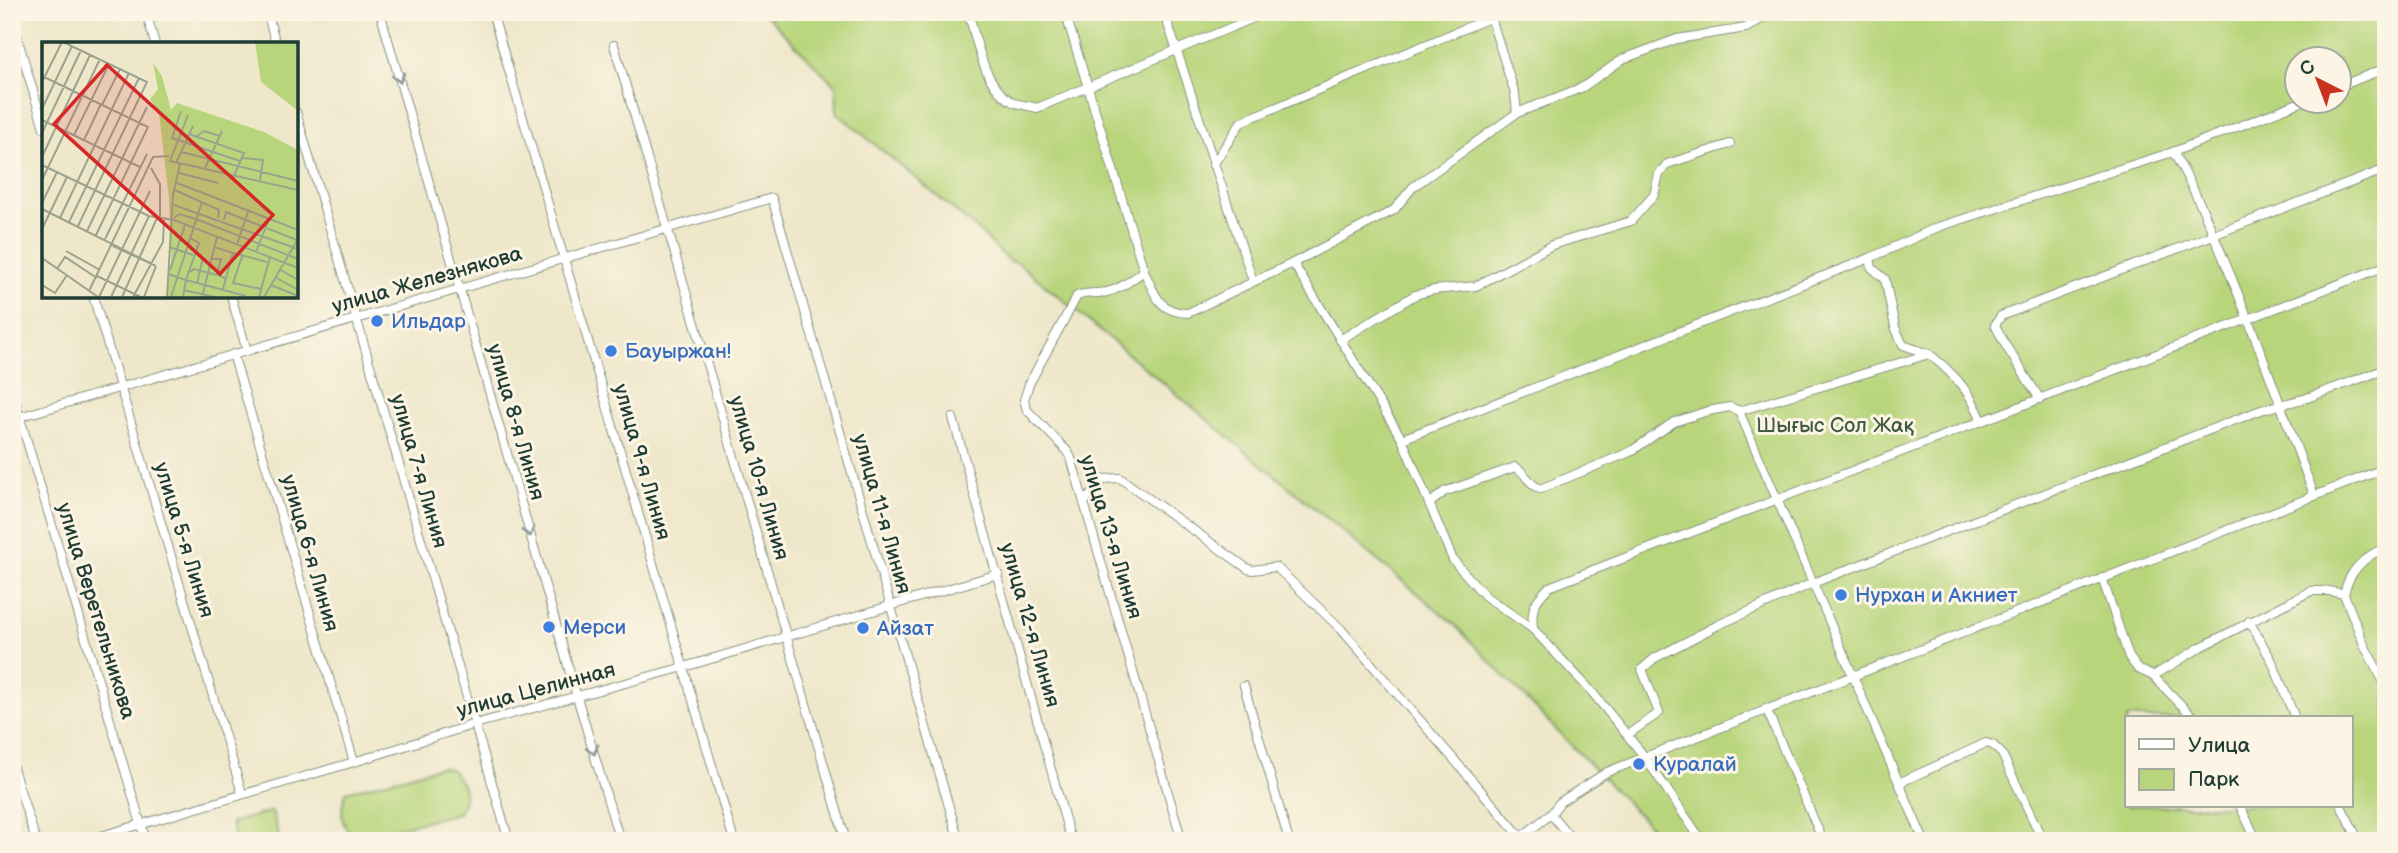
<svg xmlns="http://www.w3.org/2000/svg" width="2398" height="853" font-family="'Balsamiq Sans',sans-serif">
<style>
.green{fill:#b8d57b;stroke:#6c8958;stroke-width:2;fill-rule:evenodd}
.lines{fill:none;stroke-linecap:round;stroke-linejoin:round}
.street-casing{stroke:#86927f;stroke-width:10}
.street{stroke:#fff;stroke-width:8}
.oneway{stroke:#8f9e9a}
.shop-dot{fill:#3f7fe0;stroke:#fcf5e5;stroke-width:2.5}
.labels{text-anchor:middle;dominant-baseline:central;stroke-width:6;stroke-linejoin:round;paint-order:stroke}
.street-label{font-size:21px;fill:#1f3d34;stroke:#fcf5e5}
.shop-label{font-size:21px;fill:#366cbe;stroke:#fcf5e5;text-anchor:start}
.park-label{font-size:21px;fill:#3e5b42;stroke:#fcf5e5}
.inset-road{fill:none;stroke:#9ba38e;stroke-width:2}
.view{fill:#d62828;fill-opacity:0.15;stroke:#d62828;stroke-width:3.5}
.inset-edge{fill:none;stroke:#1f3d34;stroke-width:3.5}
</style>
<rect width="100%" height="100%" fill="#fcf5e5"/>
<filter id="ink" filterUnits="userSpaceOnUse"><feTurbulence type="fractalNoise" baseFrequency=".0143" numOctaves="2"/><feDisplacementMap in="SourceGraphic" scale="14" xChannelSelector="R" yChannelSelector="G"/><feConvolveMatrix kernelMatrix="1 2 1 2 8 2 1 2 1" color-interpolation-filters="sRGB"/></filter>
<filter id="wash" filterUnits="userSpaceOnUse"><feTurbulence type="fractalNoise" baseFrequency=".00686" numOctaves="4" result="noise"/><feDisplacementMap in="SourceGraphic" scale="28" xChannelSelector="R" yChannelSelector="G"/><feGaussianBlur stdDeviation="1.57" result="paint"/><feColorMatrix in="noise" values="0 0 0 0 0 0 0 0 0 0 0 0 0 0 0 0 0 1.4 0 .05"/><feComposite in="paint" operator="in"/></filter>
<g filter="url(#wash)">
<rect width="100%" height="100%" fill="#eee7ca"/>
<g class="green">
<path d="M763,12H2386V841H1664L1452,622L1018,263L1009,261L978,230L837,113L836,86ZM2296,60H2338V102H2296ZM2127,718H2351V806H2127Z"/>
<path d="M440,767L451,769C464,785 470,794 458,813L361,837C338,832 340,809 346,792Z"/>
<path d="M272,811L280,841H236L231,823Z"/>
</g>
</g>
<g filter="url(#ink)">
<g class="lines">
<defs>
<g id="street">
<path d="M146,12L155,44"/>
<path d="M267,12L276,44"/>
<path d="M380,12L577,697L620,841"/>
<path d="M492,12L734,841"/>
<path d="M968,12C978,42 983,89 1015,103C1022,105 1030,106 1037,108L1268,12"/>
<path d="M1065,12L1144,271C1155,294 1159,313 1188,313L1293,263L1394,210L1413,187L1517,113L1583,87L1623,59L1677,39L1746,28L1773,12"/>
<path d="M1164,12L1253,281"/>
<path d="M1489,12L1515,94L1517,113"/>
<path d="M12,20L44,128"/>
<path d="M614,45L846,841"/>
<path d="M2338,87L2386,68"/>
<path d="M296,112L509,841"/>
<path d="M2173,152C2197,192 2214,236 2232,279C2261,350 2287,423 2314,495"/>
<path d="M1213,165L1241,122L1504,12"/>
<path d="M1870,258L1872,268L1885,279L1895,327L1903,345L1929,354"/>
<path d="M1293,263L1402,439L1453,560L1485,596L1533,629L1592,692L1644,756L1702,841"/>
<path d="M1144,271C1132,279 1121,289 1107,292C1096,294 1087,292 1077,296L1029,384L1024,400L1027,410L1068,452L1071,458L1182,841"/>
<path d="M93,296L242,793"/>
<path d="M231,296L247,351"/>
<path d="M1340,340L1415,295L1434,290L1476,286L1552,245L1631,221L1654,195L1659,174L1667,164L1730,144"/>
<path d="M233,354L354,762"/>
<path d="M12,391L146,841"/>
<path d="M2040,399L2006,346L1995,325L2001,316L2386,169"/>
<path d="M1739,411L1924,841"/>
<path d="M953,418L1071,841"/>
<path d="M12,419L772,198L959,841"/>
<path d="M1402,439L1870,258L1938,227L2173,152L2301,102"/>
<path d="M1084,503L1104,479L1120,478L1248,569L1253,570L1276,567L1341,629L1521,837"/>
<path d="M1429,504L1444,492L1515,467C1526,472 1528,484 1540,489L1630,452L1674,422L1708,411L1730,407L1739,411L1929,354C1953,373 1971,392 1982,421"/>
<path d="M2102,578L2129,657L2138,669L2153,676L2194,718"/>
<path d="M2344,594C2349,571 2365,556 2386,547"/>
<path d="M2249,621L2272,661L2295,718"/>
<path d="M1533,629C1531,608 1534,602 1549,587L2386,266"/>
<path d="M2153,676L2201,647L2311,591H2329L2344,594L2365,647L2386,686"/>
<path d="M1244,686L1289,841"/>
<path d="M1766,708L1823,841"/>
<path d="M1627,735L1659,713L1642,669L1655,658L1718,625L1813,583L2261,410L2307,398L2386,369"/>
<path d="M12,765L36,841"/>
<path d="M1899,783L1986,743L1993,745L2002,754L2043,841"/>
<path d="M2240,806L2257,841"/>
<path d="M2341,806L2359,841"/>
<path d="M1551,814L1573,841"/>
<path d="M2143,837L2145,841"/>
<path d="M84,841L354,762L475,724L684,667L998,574"/>
<path d="M1516,841L1551,814L1560,802L1607,772L2386,468"/>
</g>
</defs>
<use href="#street" class="street-casing"/>
<use href="#street" class="street"/>
</g>
<defs><path id="oneway-chevron" d="M-2-3.5L2.5 0L-2 3.5" fill="none" stroke-width="1.6" stroke-linecap="round" stroke-linejoin="round" transform="scale(1.75)"/></defs>
<g class="oneway">
<use href="#oneway-chevron" transform="translate(399 78) rotate(74)"/>
<use href="#oneway-chevron" transform="translate(529 532) rotate(74)"/>
<use href="#oneway-chevron" transform="translate(593 750) rotate(73)"/>
</g>
</g>
<g class="shop-dot">
<circle cx="377" cy="321" r="7"/>
<circle cx="611" cy="351" r="7"/>
<circle cx="1841" cy="595" r="7"/>
<circle cx="549" cy="627" r="7"/>
<circle cx="863" cy="628" r="7"/>
<circle cx="1639" cy="764" r="7"/>
</g>
<g class="labels">
<g class="street-label">
<text transform="translate(427 280) rotate(-16)">улица Железнякова</text>
<text transform="translate(516 422) rotate(74)">улица 8-я Линия</text>
<text transform="translate(642 462) rotate(74)">улица 9-я Линия</text>
<text transform="translate(419 471) rotate(74)">улица 7-я Линия</text>
<text transform="translate(759 478) rotate(74)">улица 10-я Линия</text>
<text transform="translate(882 514) rotate(74)">улица 11-я Линия</text>
<text transform="translate(1111 537) rotate(73)">улица 13-я Линия</text>
<text transform="translate(184 540) rotate(73)">улица 5-я Линия</text>
<text transform="translate(310 553) rotate(74)">улица 6-я Линия</text>
<text transform="translate(96 611) rotate(73)">улица Веретельникова</text>
<text transform="translate(1030 625) rotate(74)">улица 12-я Линия</text>
<text transform="translate(536 690) rotate(-15)">улица Целинная</text>
</g>
<g class="shop-label">
<text x="391" y="321">Ильдар</text>
<text x="625" y="351">Бауыржан!</text>
<text x="1855" y="595">Нурхан и Акниет</text>
<text x="563" y="627">Мерси</text>
<text x="877" y="628">Айзат</text>
<text x="1653" y="764">Куралай</text>
</g>
<g class="park-label">
<text x="1835" y="425">Шығыс Сол Жақ</text>
</g>
</g>
<g transform="translate(42 42)">
<rect width="256" height="256" fill="#eee7ca"/>
<path d="M213,0H255V68L219,40ZM111,21L120,34L129,68L135,61L222,90L256,108L255,255H124L129,217L127,157L117,71L108,57L116,47Z" fill="#b8d57b"/>
<path class="inset-road" d="M21,0L105,40L36,184M0,34L106,85L54,193M0,40L20,0M60,63L78,27M0,67L30,4M139,69L130,96L198,119M146,73L128,119L256,148M0,78L98,125M0,91L39,8M147,92L202,111L191,136M32,93L67,22M154,95L162,89L178,94M42,98L59,62M139,110L256,139M0,115L48,13M200,116L221,118L218,138M134,121L151,84M0,123L107,174L132,178L256,226M109,126L118,142V176M163,126L180,89M137,131L176,141M0,138L58,17M135,141L256,188M133,148L177,168L176,176M0,161L15,130M132,163L256,207M0,167L114,224L71,204M18,176L87,31M132,176L137,172L154,177L256,217M182,178L184,170L255,198M27,180L97,36M0,187L25,135M45,189L105,65M148,196L157,201L144,238L204,254M63,197L105,112M195,202L206,170M127,205L151,213M172,205L191,211L181,247M24,209L58,228M214,210L227,177M191,211L225,220M201,212L191,241L219,247M0,216L56,255M170,217H179L175,233L183,236M15,227L23,215L55,236M237,227L256,238M128,228L143,183M148,230L152,227L175,233M126,232L144,238L141,255M55,234L99,255M233,235L256,248M155,242L161,215M0,243L13,251L25,233M229,243L256,254M141,248L173,255M47,249L111,115L127,114M57,255L108,149M69,255L107,174M80,255L115,176M91,255L121,200L122,177M102,255L114,224M125,255L131,153L138,122M129,255L160,160M160,255L175,195M217,255L228,215M222,255L256,197"/>
<path class="view" d="M65,23L231,173L178,232L12,82Z"/>
<rect width="256" height="256" class="inset-edge"/>
</g>
<rect width="2398" height="853" fill="none" stroke="#fcf5e5" stroke-width="42"/>
<rect x="2125" y="716" width="228" height="91" fill="#fcf5e5" stroke="#a4ab9e" stroke-width="2"/>
<rect x="2139" y="739" width="35" height="10" fill="#ffffff" stroke="#a4ab9e" stroke-width="2"/>
<text x="2188" y="752" font-size="21" fill="#1f3d34">Улица</text>
<rect x="2139" y="769" width="35" height="21" fill="#b8d57b" stroke="#a4ab9e" stroke-width="2"/>
<text x="2188" y="786" font-size="21" fill="#1f3d34">Парк</text>
<g transform="translate(2318 80) rotate(318)"><circle r="33" fill="#fcf5e5" stroke="#a4ab9e" stroke-width="2"/>
<path d="M0-5L12 26L0 18L-12 26Z" fill="#c8321e"/>
<text y="-10" font-size="19" font-weight="bold" text-anchor="middle" fill="#1f3d34">С</text>
</g>
</svg>
